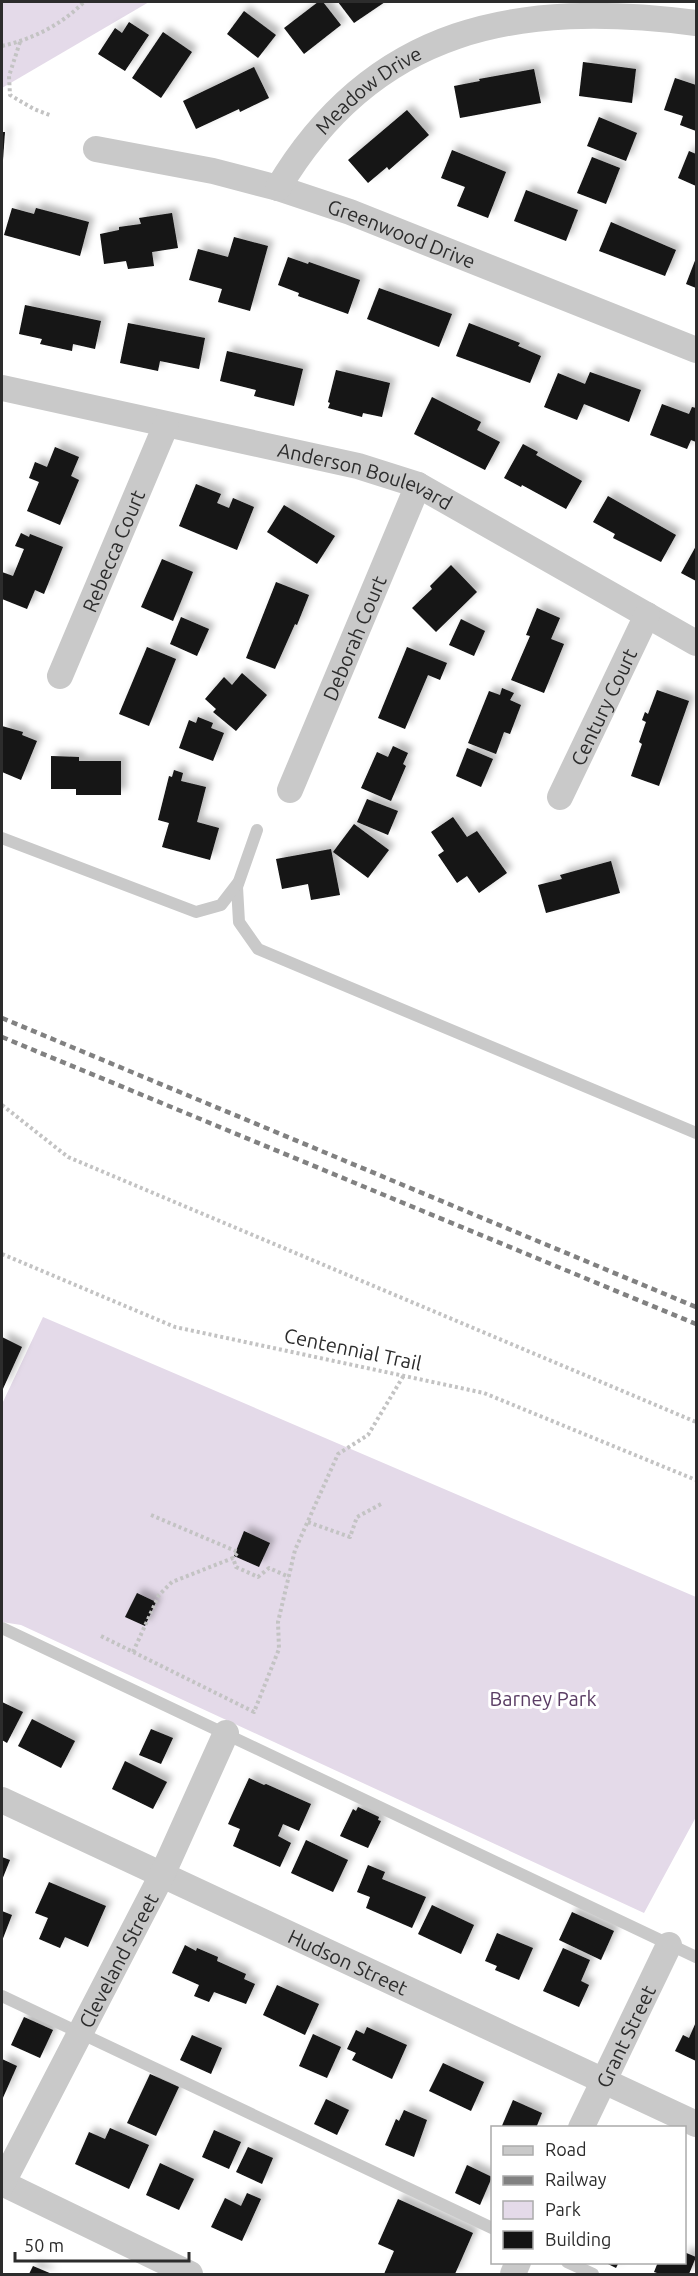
<svg xmlns="http://www.w3.org/2000/svg" width="698" height="2276" font-family="Ubuntu,sans-serif">
<style>
.park{fill:#e4dae9}
.building{fill:#131313;filter:url(#shadow)}
.lines{fill:none;stroke-linecap:round;stroke-linejoin:round}
.path{stroke:#c3c3c3;stroke-width:4;stroke-dasharray:3 3;stroke-linecap:butt}
.service{stroke:#c9c9c9;stroke-width:12}
.minor{stroke:#c9c9c9;stroke-width:26}
.rail{stroke:#818181;stroke-width:4.5;stroke-dasharray:6 4.5;stroke-linecap:butt}
.labels{text-anchor:middle;dominant-baseline:central;stroke-width:6;stroke-linejoin:round;paint-order:stroke}
.street-label{font-size:20px;fill:#2c2c2c;stroke:#fff}
.park-label{font-size:20px;fill:#5a3d64;stroke:#fff}
</style>
<defs>
<filter id="shadow"><feDropShadow dx="5.5" dy="-5.5" stdDeviation="3" flood-color="#0004"/></filter>
</defs>
<rect width="100%" height="100%" fill="#fff"/>
<g class="park">
<path d="M2,2H149L2,88Z"/>
<path d="M43,1317L696,1597V1817L644,1913L21,1625L2,1622V1404Z"/>
</g>
<g class="building">
<path d="M318,2H323L341,25L304,54L284,28Z"/>
<path d="M338,2H385L354,23Z"/>
<path d="M244,11L276,35L258,58L227,34Z"/>
<path d="M129,22L149,35L125,71L98,54L115,28L122,33Z"/>
<path d="M163,32L192,52L161,98L132,78Z"/>
<path d="M583,62L636,69L632,103L579,96Z"/>
<path d="M254,67L269,98L240,112L239,109L196,129L183,101Z"/>
<path d="M534,69L541,103L460,118L454,86L480,81L479,79Z"/>
<path d="M675,78L696,85V131L680,125L683,116L664,110Z"/>
<path d="M407,110L429,135L389,170L387,167L368,183L348,160Z"/>
<path d="M599,117L637,133L626,161L587,146Z"/>
<path d="M2,132H5L3,160H2Z"/>
<path d="M452,150L506,172L488,218L457,206L465,187L441,178Z"/>
<path d="M689,151L696,154V186L678,178Z"/>
<path d="M592,157L620,168L606,204L577,193Z"/>
<path d="M526,190L578,210L566,241L514,221Z"/>
<path d="M12,208L34,214L36,208L89,222L80,256L4,235Z"/>
<path d="M172,213L178,248L152,252L154,266L128,269L126,261L104,264L100,234L119,230V227L141,224L139,218Z"/>
<path d="M611,222L676,250L665,276L599,251Z"/>
<path d="M234,237L268,246L250,311L218,302L222,289L189,280L198,249L228,257Z"/>
<path d="M288,257L308,264L309,262L360,280L348,314L298,296L299,293L278,285Z"/>
<path d="M696,258V288L686,284Z"/>
<path d="M379,288L452,314L439,347L367,319Z"/>
<path d="M25,305L101,321L95,349L73,344L72,351L40,344L42,339L19,334Z"/>
<path d="M128,323L205,338L199,369L160,361L158,371L120,363Z"/>
<path d="M469,323L520,343L518,346L541,356L530,383L456,356Z"/>
<path d="M227,351L303,369L294,406L254,396L256,390L220,381Z"/>
<path d="M336,370L390,383L382,417L363,413L362,417L328,408L330,403L328,402Z"/>
<path d="M590,372L641,390L629,422L584,404L577,420L544,407L558,373L585,384Z"/>
<path d="M432,397L481,422L477,430L500,442L485,470L414,434Z"/>
<path d="M662,404L689,414L692,407L696,408V442L691,440L687,449L650,435Z"/>
<path d="M523,444L538,452L536,455L582,481L566,509L522,485L521,487L504,478Z"/>
<path d="M55,447L79,457L71,476L79,480L60,525L27,511L39,482L29,478L35,462L47,467Z"/>
<path d="M196,484L221,494L217,503L229,508L233,498L254,507L237,550L179,526Z"/>
<path d="M608,496L676,535L661,562L613,538L615,534L593,522Z"/>
<path d="M284,505L335,536L317,564L267,532Z"/>
<path d="M21,533L29,537L30,534L63,547L44,594L35,590L27,609L2,599V572L13,576L24,549L15,546Z"/>
<path d="M696,546V581L681,573Z"/>
<path d="M162,559L193,572L173,621L141,607Z"/>
<path d="M451,565L477,592L436,632L412,608L432,589L430,586Z"/>
<path d="M276,582L309,595L297,625L295,624L275,669L246,658Z"/>
<path d="M537,608L560,618L551,639L564,644L544,693L511,680L530,636L526,635Z"/>
<path d="M181,617L209,629L197,656L170,644Z"/>
<path d="M461,619L485,631L474,656L449,645Z"/>
<path d="M147,647L176,659L149,726L119,714Z"/>
<path d="M407,647L447,663L440,680L428,675L405,729L378,718Z"/>
<path d="M242,673L267,695L236,731L213,712L216,709L205,699L224,677L232,685Z"/>
<path d="M502,688L514,693L510,700L521,705L510,734L504,732L496,754L468,743L489,691L500,695Z"/>
<path d="M657,690L689,701L659,786L631,776L642,744L639,742L646,722L642,720L645,712L648,714Z"/>
<path d="M198,717L213,723L211,728L224,733L213,761L179,748L189,720L196,723Z"/>
<path d="M2,726L23,732L22,735L37,741L21,780L2,772Z"/>
<path d="M393,746L408,753L403,764L406,766L391,801L361,788L377,752L388,757Z"/>
<path d="M467,748L493,759L481,787L456,776Z"/>
<path d="M51,756L79,757V761H121V795H76V789H51Z"/>
<path d="M174,770L183,773L181,781L206,787L197,822L219,828L210,860L162,847L169,823L158,820L169,776L172,777Z"/>
<path d="M367,799L398,811L388,835L357,822Z"/>
<path d="M453,817L467,837L477,831L507,873L479,893L467,876L457,883L438,855L444,851L431,832Z"/>
<path d="M354,824L389,850L368,878L333,852Z"/>
<path d="M331,849L340,895L311,900L308,884L282,889L276,859Z"/>
<path d="M611,861L620,893L546,913L538,885L562,879L560,875Z"/>
<path d="M2,1337L22,1347L2,1391Z"/>
<path d="M244,1531L270,1543L259,1567L234,1556Z"/>
<path d="M137,1593L156,1602L145,1626L125,1617Z"/>
<path d="M2,1702L23,1712L7,1743L2,1740Z"/>
<path d="M32,1719L75,1741L61,1768L18,1746Z"/>
<path d="M151,1729L173,1738L161,1764L139,1755Z"/>
<path d="M125,1761L167,1782L153,1809L112,1789Z"/>
<path d="M249,1778L264,1785L266,1784L311,1804L299,1831L283,1824L278,1836L291,1843L280,1867L233,1846L240,1829L228,1824Z"/>
<path d="M358,1807L379,1817L378,1820L381,1821L368,1848L340,1836L353,1809L356,1811Z"/>
<path d="M306,1840L348,1860L333,1892L291,1873Z"/>
<path d="M2,1857L10,1860L2,1880Z"/>
<path d="M368,1865L385,1872L382,1879L426,1897L412,1928L366,1908L370,1897L357,1892Z"/>
<path d="M49,1882L106,1906L88,1947L65,1937L60,1948L39,1939L48,1918L35,1913Z"/>
<path d="M432,1905L474,1925L461,1954L418,1934Z"/>
<path d="M2,1911L12,1915L2,1941Z"/>
<path d="M572,1912L614,1931L601,1960L559,1940Z"/>
<path d="M497,1933L533,1948L519,1980L495,1970L497,1966L485,1961Z"/>
<path d="M185,1945L196,1951L197,1948L218,1957L217,1961L246,1974L244,1979L255,1984L246,2004L214,1992L209,2002L194,1996L199,1985L172,1973Z"/>
<path d="M563,1948L590,1960L581,1981L589,1985L579,2007L543,1991Z"/>
<path d="M277,1985L319,2004L305,2035L263,2015Z"/>
<path d="M24,2017L53,2030L40,2058L11,2045Z"/>
<path d="M696,2022V2061L675,2051L683,2035L689,2038Z"/>
<path d="M367,2027L407,2045L392,2079L352,2060L356,2053L347,2049L356,2030L364,2034Z"/>
<path d="M313,2034L341,2047L327,2078L299,2066Z"/>
<path d="M192,2035L222,2048L211,2074L180,2060Z"/>
<path d="M2,2059L17,2066L2,2100Z"/>
<path d="M443,2063L484,2082L471,2111L429,2091Z"/>
<path d="M150,2074L179,2087L156,2136L127,2123Z"/>
<path d="M326,2099L349,2110L337,2135L314,2124Z"/>
<path d="M513,2100L542,2113L536,2128H501Z"/>
<path d="M404,2110L427,2120L414,2157L385,2145L396,2119L399,2121Z"/>
<path d="M110,2128L149,2145L129,2189L75,2164L89,2132L105,2139Z"/>
<path d="M214,2130L241,2142L229,2169L202,2157Z"/>
<path d="M248,2147L273,2158L262,2184L236,2172Z"/>
<path d="M160,2163L194,2179L179,2210L146,2195Z"/>
<path d="M467,2165L492,2177L480,2205L455,2193Z"/>
<path d="M247,2193L261,2199L242,2241L211,2227L225,2198L241,2206Z"/>
<path d="M398,2199L473,2233L455,2274H384L394,2251L378,2244Z"/>
<path d="M684,2252L696,2257L689,2274H660L654,2272L658,2262H684Z"/>
<path d="M604,2262H619L616,2268Z"/>
<path d="M33,2266L52,2274H29Z"/>
</g>
<g class="lines">
<g class="path">
<path d="M20,42L9,76L10,95L34,109L52,116"/>
<path d="M2,46C33,39 61,25 84,2"/>
<path d="M2,1105L68,1157L696,1422"/>
<path d="M2,1254L175,1327L484,1393L696,1480"/>
<path d="M151,1515L238,1552L233,1558"/>
<path d="M308,1522L350,1537L357,1517L383,1503"/>
<path d="M101,1636L254,1712L279,1649L278,1622L295,1550L338,1454L368,1435L404,1375"/>
<path d="M133,1652L159,1595L172,1582L233,1558L236,1567L258,1577L269,1568L289,1577"/>
</g>
<g class="service">
<path d="M257,830L237,887L239,922L258,949L696,1133"/>
<path d="M2,838L196,912L221,905L238,883"/>
<path d="M2,1628L696,1957"/>
<path d="M2,1996L492,2228"/>
<path d="M567,2262L593,2274"/>
</g>
<g class="minor">
<path id="s1" d="M96,149L213,171L278,188L350,212L696,350"/>
<path id="s2" d="M278,188C374,26 519,0 696,23"/>
<path id="s3" d="M2,388L358,466L418,485L696,643"/>
<path id="s4" d="M60,676L166,425"/>
<path id="s5" d="M290,790L418,485"/>
<path id="s6" d="M560,797L647,615"/>
<path id="s7" d="M2,1800L696,2124"/>
<path id="s8" d="M581,2128L669,1945"/>
<path d="M2,2183L190,2274"/>
<path id="s9" d="M2,2184L162,1875L226,1733"/>
<path d="M513,2274L518,2262"/>
</g>
<g class="rail">
<path d="M2,1018L696,1307"/>
<path d="M2,1037L696,1324"/>
</g>
</g>
<g class="labels">
<g class="street-label">
<text stroke="none"><textPath href="#s2" startOffset="135">Meadow Drive</textPath></text>
<text stroke="none"><textPath href="#s1" startOffset="318">Greenwood Drive</textPath></text>
<text stroke="none"><textPath href="#s3" startOffset="374">Anderson Boulevard</textPath></text>
<text stroke="none"><textPath href="#s4" startOffset="136">Rebecca Court</textPath></text>
<text stroke="none"><textPath href="#s5" startOffset="165">Deborah Court</textPath></text>
<text stroke="none"><textPath href="#s6" startOffset="100">Century Court</textPath></text>
<text transform="translate(353 1349) rotate(12)">Centennial Trail</text>
<text stroke="none"><textPath href="#s9" startOffset="252">Cleveland Street</textPath></text>
<text stroke="none"><textPath href="#s7" startOffset="382">Hudson Street</textPath></text>
<text stroke="none"><textPath href="#s8" startOffset="102">Grant Street</textPath></text>
</g>
<g class="park-label">
<text x="543" y="1698">Barney Park</text>
</g>
</g>
<rect width="698" height="2276" fill="none" stroke="#2c2c2c" stroke-width="6"/>
<rect x="491" y="2126" width="195" height="138" fill="#ffffff" stroke="#ababab" stroke-width="1.5"/>
<rect x="503" y="2146" width="30" height="9" fill="#c9c9c9" stroke="#ababab" stroke-width="1.5"/>
<text x="545" y="2156" font-size="18" fill="#2c2c2c">Road</text>
<rect x="503" y="2176" width="30" height="9" fill="#818181" stroke="#ababab" stroke-width="1.5"/>
<text x="545" y="2186" font-size="18" fill="#2c2c2c">Railway</text>
<rect x="503" y="2201" width="30" height="18" fill="#e4dae9" stroke="#ababab" stroke-width="1.5"/>
<text x="545" y="2216" font-size="18" fill="#2c2c2c">Park</text>
<rect x="503" y="2231" width="30" height="18" fill="#131313" stroke="#ababab" stroke-width="1.5"/>
<text x="545" y="2246" font-size="18" fill="#2c2c2c">Building</text>
<path d="M15 2252v9h174v-9" fill="none" stroke="#2c2c2c" stroke-width="3"/>
<text x="24" y="2252" font-size="18" fill="#2c2c2c" stroke="#ffffff" stroke-width="4.5" paint-order="stroke">50 m</text>
</svg>
